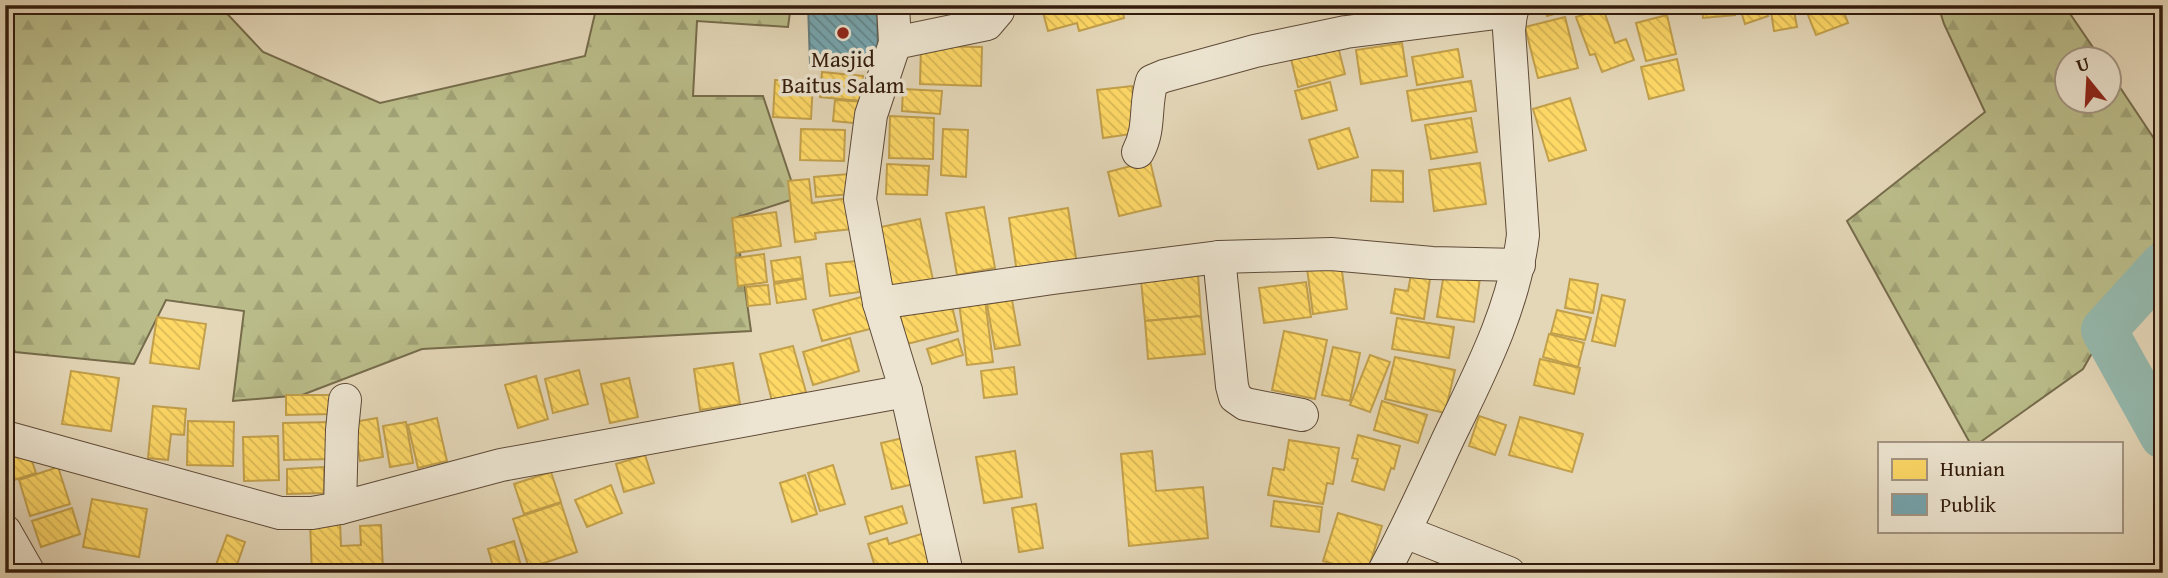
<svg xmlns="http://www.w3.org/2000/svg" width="2168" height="578" font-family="'Gentium Book Plus',serif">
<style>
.forest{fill:url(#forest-firs);stroke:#766c4c;stroke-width:2}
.homes{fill:url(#homes-back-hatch);stroke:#c2a04b;stroke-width:2}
.public{fill:url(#public-back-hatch);stroke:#627c7e;stroke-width:2}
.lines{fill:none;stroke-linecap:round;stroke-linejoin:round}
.river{stroke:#95baaf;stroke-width:46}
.minor-casing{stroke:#5f4b38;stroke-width:34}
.minor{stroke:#ede5d1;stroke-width:32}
.poi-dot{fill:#8f2418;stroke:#ede5d1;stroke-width:2.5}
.labels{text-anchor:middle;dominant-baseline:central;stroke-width:7;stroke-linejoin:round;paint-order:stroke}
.poi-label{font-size:23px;fill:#331c0d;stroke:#ede5d1}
</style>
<defs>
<pattern id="forest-firs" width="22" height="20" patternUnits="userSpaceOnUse" patternTransform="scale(1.75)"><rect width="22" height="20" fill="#babd8a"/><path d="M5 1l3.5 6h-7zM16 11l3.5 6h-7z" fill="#a0a276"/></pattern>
<pattern id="homes-back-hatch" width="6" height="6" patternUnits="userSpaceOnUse" patternTransform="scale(1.75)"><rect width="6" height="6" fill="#ffd966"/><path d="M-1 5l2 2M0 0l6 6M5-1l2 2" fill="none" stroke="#dbba57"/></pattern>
<pattern id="public-back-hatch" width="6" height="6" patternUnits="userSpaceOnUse" patternTransform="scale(1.75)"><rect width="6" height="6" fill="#76a5af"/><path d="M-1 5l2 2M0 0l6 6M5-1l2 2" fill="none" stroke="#61868d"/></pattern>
</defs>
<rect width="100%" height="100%" fill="#e4d7b8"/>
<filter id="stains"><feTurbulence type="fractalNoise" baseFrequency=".00286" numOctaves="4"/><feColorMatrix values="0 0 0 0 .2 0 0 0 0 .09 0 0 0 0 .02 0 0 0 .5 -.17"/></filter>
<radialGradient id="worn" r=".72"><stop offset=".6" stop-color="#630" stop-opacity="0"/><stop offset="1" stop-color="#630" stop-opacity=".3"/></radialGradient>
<g class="forest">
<path d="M5,5H219L263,52L380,103L585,56L597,5H791L788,27L697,21L693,96H763L797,198L735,218L751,331L422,349L302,395L233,401L244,311L166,300L134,364L15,352L5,324Z"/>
<path d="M1938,5H2064L2101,59L2066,60V102H2108L2109,71L2163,152V228L2083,369L1979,443H1970L1847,221L1985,112L1944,24Z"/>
</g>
<g class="homes">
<path d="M1041,5H1121L1124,18L1079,31L1077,23L1048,31Z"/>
<path d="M1544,5H1571L1572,9L1547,16Z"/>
<path d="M1702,5H1735V15L1703,18Z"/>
<path d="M1739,5H1765L1768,16L1745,24Z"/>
<path d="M1770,5H1793L1797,27L1774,31Z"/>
<path d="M1804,5H1841L1848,23L1816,35Z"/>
<path d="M1603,8L1615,43L1626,39L1634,60L1602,72L1595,54L1590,55L1576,17Z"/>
<path d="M1667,15L1676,54L1646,61L1636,23Z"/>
<path d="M1565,17L1578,68L1538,78L1525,27Z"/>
<path d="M1336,39L1345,74L1298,87L1289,51Z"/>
<path d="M1402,43L1407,76L1361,84L1356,50Z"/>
<path d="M921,46L982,47L981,86L920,84Z"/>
<path d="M1458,49L1463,77L1417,85L1412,57Z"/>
<path d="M1677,59L1684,90L1649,99L1641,67Z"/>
<path d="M822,72L863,76L861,101L820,97Z"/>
<path d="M775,80L813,82L811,119L773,117Z"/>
<path d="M1471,81L1476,111L1412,121L1407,91Z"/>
<path d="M1330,82L1337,110L1302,119L1295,91Z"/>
<path d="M1132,86L1138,133L1103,138L1097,90Z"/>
<path d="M903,89L942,91L940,114L902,111Z"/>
<path d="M1570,98L1586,150L1549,161L1533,109Z"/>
<path d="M835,100L866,102L864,124L833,121Z"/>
<path d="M890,116L934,118L933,159L889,158Z"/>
<path d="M1471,118L1477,152L1431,159L1425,125Z"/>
<path d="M1349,128L1358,157L1318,169L1309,140Z"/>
<path d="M801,129L845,130L844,161L800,160Z"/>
<path d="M943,129L968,130L966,177L941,175Z"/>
<path d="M1150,161L1161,206L1119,216L1108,172Z"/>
<path d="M1480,163L1486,204L1434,211L1429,170Z"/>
<path d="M887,164L929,166L927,195L886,194Z"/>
<path d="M1372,170L1403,171V202L1371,201Z"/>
<path d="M849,174L851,194L816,197L814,177Z"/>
<path d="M809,179L812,203L849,198L852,229L815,233L816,239L795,242L788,181Z"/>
<path d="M984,207L995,268L957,275L946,213Z"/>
<path d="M1068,208L1077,264L1017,273L1009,218Z"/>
<path d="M776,212L781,246L736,253L732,218Z"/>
<path d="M920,219L933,280L889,289L876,228Z"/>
<path d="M764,254L767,282L738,286L735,258Z"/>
<path d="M800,257L803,278L774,282L771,261Z"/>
<path d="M856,261L860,292L830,296L826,264Z"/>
<path d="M1341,264L1347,309L1313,314L1307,268Z"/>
<path d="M1412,269L1431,272L1424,319L1391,313L1395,289L1408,291Z"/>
<path d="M1444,273L1480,278L1474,322L1437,317Z"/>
<path d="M1198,275L1201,316L1145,321L1141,280Z"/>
<path d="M803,279L806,299L777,303L774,284Z"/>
<path d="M1570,279L1598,284L1593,313L1565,308Z"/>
<path d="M1306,282L1311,317L1264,323L1259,288Z"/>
<path d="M768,285L770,304L748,306L746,287Z"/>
<path d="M1602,295L1625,300L1615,346L1592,341Z"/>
<path d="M865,296L874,328L822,341L813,310Z"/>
<path d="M950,298L958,331L907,344L899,311Z"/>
<path d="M985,300L993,362L967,365L959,303Z"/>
<path d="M1012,300L1020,345L995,349L987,304Z"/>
<path d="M1557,310L1591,318L1585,340L1551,333Z"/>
<path d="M1201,316L1205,354L1148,359L1145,321Z"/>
<path d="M157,317L206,324L199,369L150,363Z"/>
<path d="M1397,318L1454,327L1449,358L1392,349Z"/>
<path d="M1284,331L1327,340L1315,399L1272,390Z"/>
<path d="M1549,334L1584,343L1578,367L1543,357Z"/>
<path d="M850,338L859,371L813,385L803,352Z"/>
<path d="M958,339L963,355L932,364L927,349Z"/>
<path d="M793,346L806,392L772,401L760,354Z"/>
<path d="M1333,347L1360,353L1350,401L1322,395Z"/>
<path d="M1370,355L1390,362L1370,412L1350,405Z"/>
<path d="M1395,357L1455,370L1445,413L1385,399Z"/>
<path d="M1540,359L1580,368L1574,394L1534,385Z"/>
<path d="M733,363L740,404L700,410L694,369Z"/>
<path d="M1014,367L1017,394L984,398L981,371Z"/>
<path d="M579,370L588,404L553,413L545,379Z"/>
<path d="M71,371L119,378L111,431L62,424Z"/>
<path d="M536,376L548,419L518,428L505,385Z"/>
<path d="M629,378L638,417L610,423L601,384Z"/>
<path d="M286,395H332V414L286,415Z"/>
<path d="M1382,401L1427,415L1418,443L1374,430Z"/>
<path d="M153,406L186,409L184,435L171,434L168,460L148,458Z"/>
<path d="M1479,416L1506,425L1495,455L1469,446Z"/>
<path d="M1520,417L1583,434L1572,472L1509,455Z"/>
<path d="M377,418L383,457L360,461L354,422Z"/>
<path d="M437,418L447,461L418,468L408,425Z"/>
<path d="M188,421L234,422L233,466L187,465Z"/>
<path d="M333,422V459L284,460L283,423Z"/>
<path d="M406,422L413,463L390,467L383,426Z"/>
<path d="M1358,435L1400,446L1394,469L1391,468L1384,490L1352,481L1358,459L1352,458Z"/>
<path d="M278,436L279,480L244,481L243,437Z"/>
<path d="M912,436L923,482L892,489L881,443Z"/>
<path d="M1289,440L1339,448L1333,484L1327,483L1323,504L1268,495L1273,468L1284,470Z"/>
<path d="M27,446L36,473L5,483V453Z"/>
<path d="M1015,451L1022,497L984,503L976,457Z"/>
<path d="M1152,451L1156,491L1203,487L1208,538L1129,546L1121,454Z"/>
<path d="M645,455L654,483L624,492L616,464Z"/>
<path d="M833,465L845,504L820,511L808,473Z"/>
<path d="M58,467L70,504L30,516L19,480Z"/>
<path d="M324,467V493L287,494V469Z"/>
<path d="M551,472L561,502L524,514L514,484Z"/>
<path d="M805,475L817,514L792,522L780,483Z"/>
<path d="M611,485L622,513L587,527L575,500Z"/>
<path d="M92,499L147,509L139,557L83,547Z"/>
<path d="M1274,501L1322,507L1319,532L1271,526Z"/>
<path d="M561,503L577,552L529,568L513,519Z"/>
<path d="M1036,504L1043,548L1019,552L1012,508Z"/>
<path d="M902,506L907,523L870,534L865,517Z"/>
<path d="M72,508L80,534L41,547L32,521Z"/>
<path d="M1338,513L1382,526L1367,573L1323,561Z"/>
<path d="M340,521L341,546L361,545L360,526L381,525L383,571L312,573L310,522Z"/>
<path d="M931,531L941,563L910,573H877L868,544L887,538L889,544Z"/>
<path d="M227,535L245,542L234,573H213Z"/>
<path d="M514,541L523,573H495L488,549Z"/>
<path d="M1437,560L1498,573H1435Z"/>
<path d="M1265,568L1318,569V573H1265Z"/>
</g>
<path class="public" d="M808,5H877L878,62L810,63Z"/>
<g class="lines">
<path class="river" d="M2163,265L2104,330L2163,436"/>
<defs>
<g id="minor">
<path d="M893,5L895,43"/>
<path d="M1138,152C1151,128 1144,106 1152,81L1164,76L1255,51L1346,32L1512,11"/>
<path d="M1219,257L1232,386L1235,397L1245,404L1302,415"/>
<path d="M879,303L1053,278L1219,257L1331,254L1432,263L1519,265"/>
<path d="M5,437L280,513H312L340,508L342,430L345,400"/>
<path d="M340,508L501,465L906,391"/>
<path d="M5,531L29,573"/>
<path d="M1405,532L1509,573"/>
<path d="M947,573L906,391L879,303L860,199L871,115L895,43L987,24L998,11V5"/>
<path d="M1383,573C1407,529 1427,484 1448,439C1480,373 1514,308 1523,235L1509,30L1512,5"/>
</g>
</defs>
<use href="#minor" class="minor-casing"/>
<use href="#minor" class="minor"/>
</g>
<circle class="poi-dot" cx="843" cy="33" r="7"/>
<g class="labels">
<g class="poi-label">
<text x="843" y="58">Masjid<tspan x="843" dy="26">Baitus Salam</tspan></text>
</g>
</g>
<rect width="2168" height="578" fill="none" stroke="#e4d7b8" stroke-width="28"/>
<rect x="7" y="7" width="2154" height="564" fill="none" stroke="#331c0d" stroke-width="3.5"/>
<rect x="14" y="14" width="2140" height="550" fill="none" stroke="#331c0d" stroke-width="2"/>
<rect x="1878" y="442" width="245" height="91" fill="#ede5d1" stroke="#a39583" stroke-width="2"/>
<rect x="1892" y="459" width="35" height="21" fill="#ffd966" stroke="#a39583" stroke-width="2"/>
<text x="1940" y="476" font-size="21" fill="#331c0d">Hunian</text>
<rect x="1892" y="494" width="35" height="21" fill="#76a5af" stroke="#a39583" stroke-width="2"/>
<text x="1940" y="512" font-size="21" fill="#331c0d">Publik</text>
<g transform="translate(2088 80) rotate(342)"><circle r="33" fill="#ede5d1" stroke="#a39583" stroke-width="2"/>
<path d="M0-5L12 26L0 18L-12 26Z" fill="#8f2418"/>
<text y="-10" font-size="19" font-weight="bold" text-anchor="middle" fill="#331c0d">U</text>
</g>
<rect width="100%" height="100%" filter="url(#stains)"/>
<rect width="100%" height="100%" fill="url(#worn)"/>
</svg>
